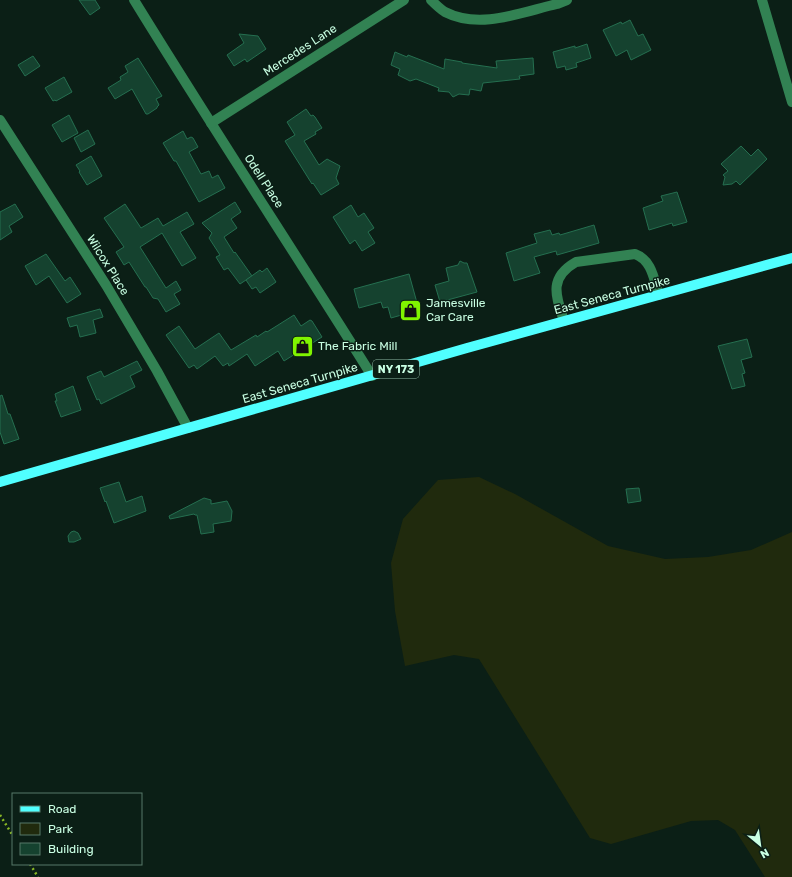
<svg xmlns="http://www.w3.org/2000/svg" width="792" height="877" font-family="Rubik,sans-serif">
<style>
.green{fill:#202a0d}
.building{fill:#15422f;stroke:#256f50}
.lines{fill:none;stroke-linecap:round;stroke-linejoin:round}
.path{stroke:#8ab824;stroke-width:2.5;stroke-dasharray:2 3;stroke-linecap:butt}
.minor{stroke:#328253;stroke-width:10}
.major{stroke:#50ffff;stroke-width:10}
.labels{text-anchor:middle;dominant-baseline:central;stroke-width:3;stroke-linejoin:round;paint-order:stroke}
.shield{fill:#0b1f16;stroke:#90bca6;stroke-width:1}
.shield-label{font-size:11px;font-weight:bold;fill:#c9ffe3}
.street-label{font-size:12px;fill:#c9ffe3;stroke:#0b1f16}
.poi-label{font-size:12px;fill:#c9ffe3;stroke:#0b1f16;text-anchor:start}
</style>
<rect width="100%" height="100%" fill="#0b1f16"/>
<path class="green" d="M479,477L515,494L608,546L665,559L708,557L751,550L792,532V877H765L735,830L718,820L691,821L611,844L590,838L479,659L454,655L405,666L395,611L391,563L403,519L438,480Z"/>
<g class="building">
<path d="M79,0H95L100,8L90,15Z"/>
<path d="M630,20L638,36L643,34L651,50L631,60L627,50L616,56L603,30L621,22L622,24Z"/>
<path d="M239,34L258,36L266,49L247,62L245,59L234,66L227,55L244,43Z"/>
<path d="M587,44L591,58L576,63L577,67L566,70L565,66L557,68L553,52L575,46V48Z"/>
<path d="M395,52L407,57L408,55L444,69L445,59L462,62V63L497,68L496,61L533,58L534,74L519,76L520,79L483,83L481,91L470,89L469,95L459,94L453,97L449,92L438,91L439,88L416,79L410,81L398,75L400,69L391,65Z"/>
<path d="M33,56L40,66L25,76L18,65Z"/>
<path d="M138,58L162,96L156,99L159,105L157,107V108L148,114H146L132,89L115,99L108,88L121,80L120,77L128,72L125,66Z"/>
<path d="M64,77L72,92L56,101L55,100L53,101L45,88Z"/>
<path d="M306,109L311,116L313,115L315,117L322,128L315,132L316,134L304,141L319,165L327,159L340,166L336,178L339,184L321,195L313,183L312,184L285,141L295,135L287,122Z"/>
<path d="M69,115L78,133L62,142L52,125Z"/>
<path d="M88,130L95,144L81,152L74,138Z"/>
<path d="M183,131L187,139L191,137L193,138L198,147L189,152L201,174L209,171L212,178L218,175L225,188L199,202L176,161H174L163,143Z"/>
<path d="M741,146L751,156L758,149L767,159L740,185L736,181L732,184L723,185L725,177L723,175L728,171L721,164Z"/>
<path d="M91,156L102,176L87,185L79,172L80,171L76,165Z"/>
<path d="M677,192L687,222L673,226L672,223L649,230L643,208L663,201L661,196Z"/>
<path d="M235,202L241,212L231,219L237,228L224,237L234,253L235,252L252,276L240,284L228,268L224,270L216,257L220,255L209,238L212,233L202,223Z"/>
<path d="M15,204L23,217L9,226L12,232L0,240V212Z"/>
<path d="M125,204L141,228L158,218L163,226L187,212L194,224L180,232L196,258L182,266L162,233L140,247L166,288L176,281L181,290L174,294L180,304L166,312L158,299L153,298L146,287H145L129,262L124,265L116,252L124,247L104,218Z"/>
<path d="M351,205L358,217L364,213L374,228L368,232L375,243L362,251L355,240L350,244L333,217Z"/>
<path d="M594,225L599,243L557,255L556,251L534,257L540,273L514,281L506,253L537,243L534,234L550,230L552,235L559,233L560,235Z"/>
<path d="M46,254L65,281L70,277L81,294L67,303L49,276L36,285L25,266Z"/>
<path d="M460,261L464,263H467L477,292L440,302L435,285L449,281L446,268L458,265Z"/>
<path d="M267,268L276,282L260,293L256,287L252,289L246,280L260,270L262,272Z"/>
<path d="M409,274L419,310L391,318L388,307L383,308L381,302L359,308L354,289Z"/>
<path d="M100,309L103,317L93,320L96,333L80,337L77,325L70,327L67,318Z"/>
<path d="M294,315L301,326L310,320L312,321L322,337L284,361L278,351L255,366L247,354L229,366L228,363L223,366L215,356L197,369L194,365L189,368L166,335L179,326L195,349L219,333L231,350L256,335L257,337L266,331L267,332Z"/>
<path d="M747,339L752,357L741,360L745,373L742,374L745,386L732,389L718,346Z"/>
<path d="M137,361L142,370L130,376L135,387L101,404L99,399L97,400L87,377L101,371L104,377Z"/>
<path d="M73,386L81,410L61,417L55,401H57L55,394Z"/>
<path d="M2,395L8,414H10L19,439L4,444L0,432V396Z"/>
<path d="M119,482L126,502L142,496L146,511L114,523L106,501L105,502L100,488Z"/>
<path d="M639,488L641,501L628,503L626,489Z"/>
<path d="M204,498L211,500V504L227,501L232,511L231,521L213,524L214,532L201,534L197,515H195L194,514L170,519L169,516Z"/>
<path d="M74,531L78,533L81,539L74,542H69L68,536L71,532Z"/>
</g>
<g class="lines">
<g class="path">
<path d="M0,815L13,836"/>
<path d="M30,864L38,877"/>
</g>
<g class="minor">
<path d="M134,0C212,127 293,250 372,376"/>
<path d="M431,0C435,4 440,9 445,12C480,30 522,12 557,4L567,0"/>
<path d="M762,0L792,102"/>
<path d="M0,120L106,285L157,371L188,428"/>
<path d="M211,123L404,0"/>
<path d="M564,321C556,296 548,278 576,262L635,254C652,260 654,280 659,295"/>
</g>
<path class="major" d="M0,482L467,348L792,258"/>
</g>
<defs>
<symbol id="shop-square" viewBox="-11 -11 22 22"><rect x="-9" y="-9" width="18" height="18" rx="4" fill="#80f400" stroke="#0b1f16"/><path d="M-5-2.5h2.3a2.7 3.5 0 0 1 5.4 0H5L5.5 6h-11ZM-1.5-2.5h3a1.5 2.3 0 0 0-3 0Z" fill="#111"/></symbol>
</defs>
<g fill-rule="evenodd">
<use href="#shop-square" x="398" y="298" width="25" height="25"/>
<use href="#shop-square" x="290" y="334" width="25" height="25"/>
</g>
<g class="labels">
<rect class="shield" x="373" y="360" width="46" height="18" rx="3"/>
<g class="shield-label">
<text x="396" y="369">NY 173</text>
</g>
<g class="street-label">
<text transform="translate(300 50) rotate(-33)">Mercedes Lane</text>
<text transform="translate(264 181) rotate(57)">Odell Place</text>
<text transform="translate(108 265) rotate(58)">Wilcox Place</text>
<text transform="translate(612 295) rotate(-15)">East Seneca Turnpike</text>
<text transform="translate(300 383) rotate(-16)">East Seneca Turnpike</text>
</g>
<g class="poi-label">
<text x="426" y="303">Jamesville<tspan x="426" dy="14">Car Care</tspan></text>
<text x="318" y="346">The Fabric Mill</text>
</g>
</g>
<rect x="12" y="793" width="130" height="72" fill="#0b1f16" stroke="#577968"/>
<rect x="20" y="806" width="20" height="6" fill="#50ffff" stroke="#577968"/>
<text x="48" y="813" font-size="12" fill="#c9ffe3">Road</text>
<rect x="20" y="823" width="20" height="12" fill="#202a0d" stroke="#577968"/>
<text x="48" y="833" font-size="12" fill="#c9ffe3">Park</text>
<rect x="20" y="843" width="20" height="12" fill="#15422f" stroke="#577968"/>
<text x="48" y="853" font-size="12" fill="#c9ffe3">Building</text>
<g transform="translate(760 845) rotate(151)" stroke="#0b1f16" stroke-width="3" paint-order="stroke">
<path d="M0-3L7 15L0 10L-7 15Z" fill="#c9ffe3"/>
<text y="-6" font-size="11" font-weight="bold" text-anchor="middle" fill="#c9ffe3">N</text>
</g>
</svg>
